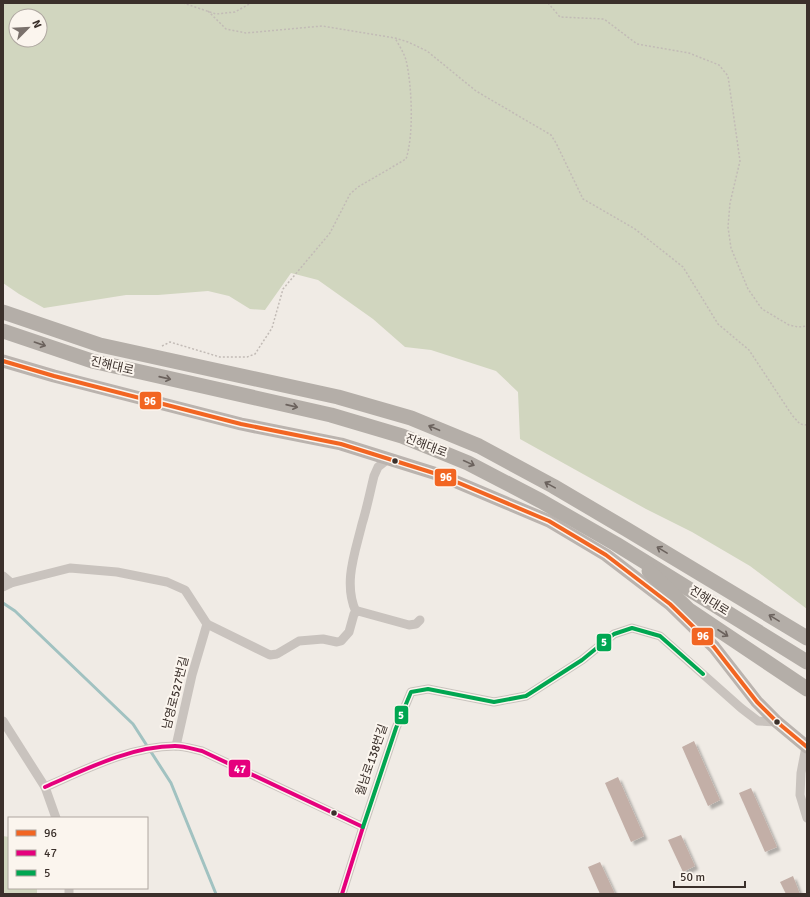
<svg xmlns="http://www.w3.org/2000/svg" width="810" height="897" font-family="Signika,'Noto Sans KR',sans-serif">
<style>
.green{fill:#d1d6bf;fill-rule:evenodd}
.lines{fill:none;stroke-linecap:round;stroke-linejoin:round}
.stream{stroke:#a1c2c1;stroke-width:3}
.building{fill:#c3afa7;filter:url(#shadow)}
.path{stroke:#c2bbb6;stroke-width:1.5;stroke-dasharray:2 2;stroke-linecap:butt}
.minor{stroke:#c9c3be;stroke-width:9}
.secondary{stroke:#bab3ae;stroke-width:13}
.trunk{stroke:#b4aea8;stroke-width:15}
.bus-1-casing{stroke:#fbf5ee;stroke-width:7}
.bus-2-casing{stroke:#fbf5ee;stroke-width:7}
.bus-3-casing{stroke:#fbf5ee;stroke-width:7}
.bus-1{stroke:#f26522;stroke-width:4}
.bus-2{stroke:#e5007d;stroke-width:4}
.bus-3{stroke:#00a651;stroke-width:4}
.oneway{stroke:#6b625d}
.bus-dot{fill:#3b302b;stroke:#fbf5ee;stroke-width:1.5}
.labels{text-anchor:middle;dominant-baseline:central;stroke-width:4;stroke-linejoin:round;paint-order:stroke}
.street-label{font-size:12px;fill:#3b302b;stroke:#fbf5ee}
.line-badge{stroke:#fbf5ee;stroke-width:1.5}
.badge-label{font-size:11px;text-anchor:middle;font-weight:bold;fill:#fff}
</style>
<defs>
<filter id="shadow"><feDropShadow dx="3.5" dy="3.5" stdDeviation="1" flood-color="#0004"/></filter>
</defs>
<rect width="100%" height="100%" fill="#f0ebe5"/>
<g class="green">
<path d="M3,3H807V609L750,566L692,532L646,509L520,439L518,392L496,371L431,350L405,347L373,319L318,280L291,273L265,310L250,309L229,296L208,291L158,295H126L44,308L19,294L3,283ZM16,16H40V40H16Z"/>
<path d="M3,836L9,837V888H37V894H3Z"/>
</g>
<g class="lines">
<path class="stream" d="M3,603L15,611L133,724L171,783L216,894"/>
</g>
<g class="building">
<path d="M694,741L720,800L708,806L682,747Z"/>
<path d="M618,777L644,836L631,842L605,783Z"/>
<path d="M751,788L777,847L765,852L739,793Z"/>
<path d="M681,835L695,866L683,872L668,840Z"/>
<path d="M600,862L615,894H600L588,867Z"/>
<path d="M793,876L800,894H786L780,882Z"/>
</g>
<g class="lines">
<g class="path">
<path d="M59,3H73"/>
<path d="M183,3L216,14L235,12L251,3"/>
<path d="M548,3L560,17L604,19L637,44L689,53L719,65L728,76L740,161L730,203L728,227L731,248L748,289L762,309L789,325L798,327L807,326"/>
<path d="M208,11L226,29L246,33L322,26L395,38L408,42L427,51L476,91L551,135L556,143L583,199L635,229L683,267L718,324L749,350L792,415L800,424L807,425"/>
<path d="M162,346L170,342L220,357H247L255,354L272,328L283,289L330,233L350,194L358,187L406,159C414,135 412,85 406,60C404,53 399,45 395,38"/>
</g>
<g class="minor">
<path d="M3,576L11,583"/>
<path d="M3,587L11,583L70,568L117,572L167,582L185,590L207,624L192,675L176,746"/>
<path d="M356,612C343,583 355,553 362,524C367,508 370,492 374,476L378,467L388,459"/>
<path d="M207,624L270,655L277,654L299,641L323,639L337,642L341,641L349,632L354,614L358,611L409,625L416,624L420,620"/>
<path d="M3,721L45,787L56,818"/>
<path d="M806,747L801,773L800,795L807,818"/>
<path d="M45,787C84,770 131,746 175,746C184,746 193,749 202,751L363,827L342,894"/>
<path d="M363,827L396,728L411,692L428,689L494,702L526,696L582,660L614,634L632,628L660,636L741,708L758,721L777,722"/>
<path d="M69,894V888"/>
</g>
<path class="secondary" d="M3,361L54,376L241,424L341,444L440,475L549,521L606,555L670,604L714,647L757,702L777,722L807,747"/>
<g class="trunk">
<path d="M3,312L100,345L338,397L411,418L479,446L553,486L626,529L807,638"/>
<path d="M3,331L92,361L331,415L402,436L468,463L541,501L616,544L807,662"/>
<path d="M649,571L689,610L807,689"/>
</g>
<defs>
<path id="bus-1" d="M3,361L54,376L241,424L341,444L440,475L549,521L606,555L670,604L714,647L757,702L777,722L807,747"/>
<path id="bus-2" d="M45,787C84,770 131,746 175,746C184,746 193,749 202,751L363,827L342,894"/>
<path id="bus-3" d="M363,827L396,728L411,692L428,689L494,702L526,696L582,660L614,634L632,628L660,636L703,674"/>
</defs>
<use href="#bus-1" class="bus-1-casing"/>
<use href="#bus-2" class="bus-2-casing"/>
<use href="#bus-3" class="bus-3-casing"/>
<use href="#bus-1" class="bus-1"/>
<use href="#bus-2" class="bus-2"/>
<use href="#bus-3" class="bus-3"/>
</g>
<defs><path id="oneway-shaft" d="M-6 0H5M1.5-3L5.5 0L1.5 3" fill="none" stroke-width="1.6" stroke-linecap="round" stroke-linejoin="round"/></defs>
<g class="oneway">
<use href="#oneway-shaft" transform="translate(40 344) rotate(19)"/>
<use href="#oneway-shaft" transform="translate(165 378) rotate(13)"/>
<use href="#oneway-shaft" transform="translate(292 406) rotate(13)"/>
<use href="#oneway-shaft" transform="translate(434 428) rotate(-157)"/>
<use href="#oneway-shaft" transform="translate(469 463) rotate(25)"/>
<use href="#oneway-shaft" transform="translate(550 485) rotate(-151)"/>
<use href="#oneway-shaft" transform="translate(662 550) rotate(-149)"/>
<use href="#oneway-shaft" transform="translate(774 618) rotate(-149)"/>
<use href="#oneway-shaft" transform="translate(723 633) rotate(33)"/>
</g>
<g class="bus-dot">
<circle cx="395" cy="461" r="3.5"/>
<circle cx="777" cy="722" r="3.5"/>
<circle cx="334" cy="813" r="3.5"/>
</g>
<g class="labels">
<g class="street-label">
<text transform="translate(112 366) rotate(13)">진해대로</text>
<text transform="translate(426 446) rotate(21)">진해대로</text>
<text transform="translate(709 601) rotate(32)">진해대로</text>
<text transform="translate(176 693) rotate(-76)">남영로527번길</text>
<text transform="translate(372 760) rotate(-71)">월남로138번길</text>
</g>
</g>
<g class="line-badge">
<rect x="139" y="391" width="23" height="19" rx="4" fill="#f26522"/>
<rect x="434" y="468" width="23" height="19" rx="4" fill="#f26522"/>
<rect x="691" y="627" width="23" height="19" rx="4" fill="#f26522"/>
<rect x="596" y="633" width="16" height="19" rx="4" fill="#00a651"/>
<rect x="394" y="705" width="15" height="20" rx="4" fill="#00a651"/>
<rect x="228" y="759" width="23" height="19" rx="4" fill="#e5007d"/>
</g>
<g class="badge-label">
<text x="150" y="405">96</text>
<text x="446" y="481">96</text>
<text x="703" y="640">96</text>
<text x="604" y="646">5</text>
<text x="401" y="719">5</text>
<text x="240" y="773">47</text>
</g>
<rect width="810" height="897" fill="none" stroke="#3b302b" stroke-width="8"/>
<rect x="8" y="817" width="140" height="72" fill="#fbf5ee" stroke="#aea6a0"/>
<rect x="16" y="830" width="20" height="6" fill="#f26522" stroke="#aea6a0"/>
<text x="44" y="837" font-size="12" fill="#3b302b">96</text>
<rect x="16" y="850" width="20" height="6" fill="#e5007d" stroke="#aea6a0"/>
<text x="44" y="857" font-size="12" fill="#3b302b">47</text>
<rect x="16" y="870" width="20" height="6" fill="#00a651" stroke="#aea6a0"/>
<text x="44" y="877" font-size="12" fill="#3b302b">5</text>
<g transform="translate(28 28) rotate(66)"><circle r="19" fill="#fbf5ee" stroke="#aea6a0"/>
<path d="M0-3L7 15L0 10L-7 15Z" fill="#7a716c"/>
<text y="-6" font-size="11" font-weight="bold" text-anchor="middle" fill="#3b302b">N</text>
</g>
<path d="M674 881v6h71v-6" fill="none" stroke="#3b302b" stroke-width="2"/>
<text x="680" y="881" font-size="12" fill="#3b302b" stroke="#fbf5ee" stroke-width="3" paint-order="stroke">50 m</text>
</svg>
